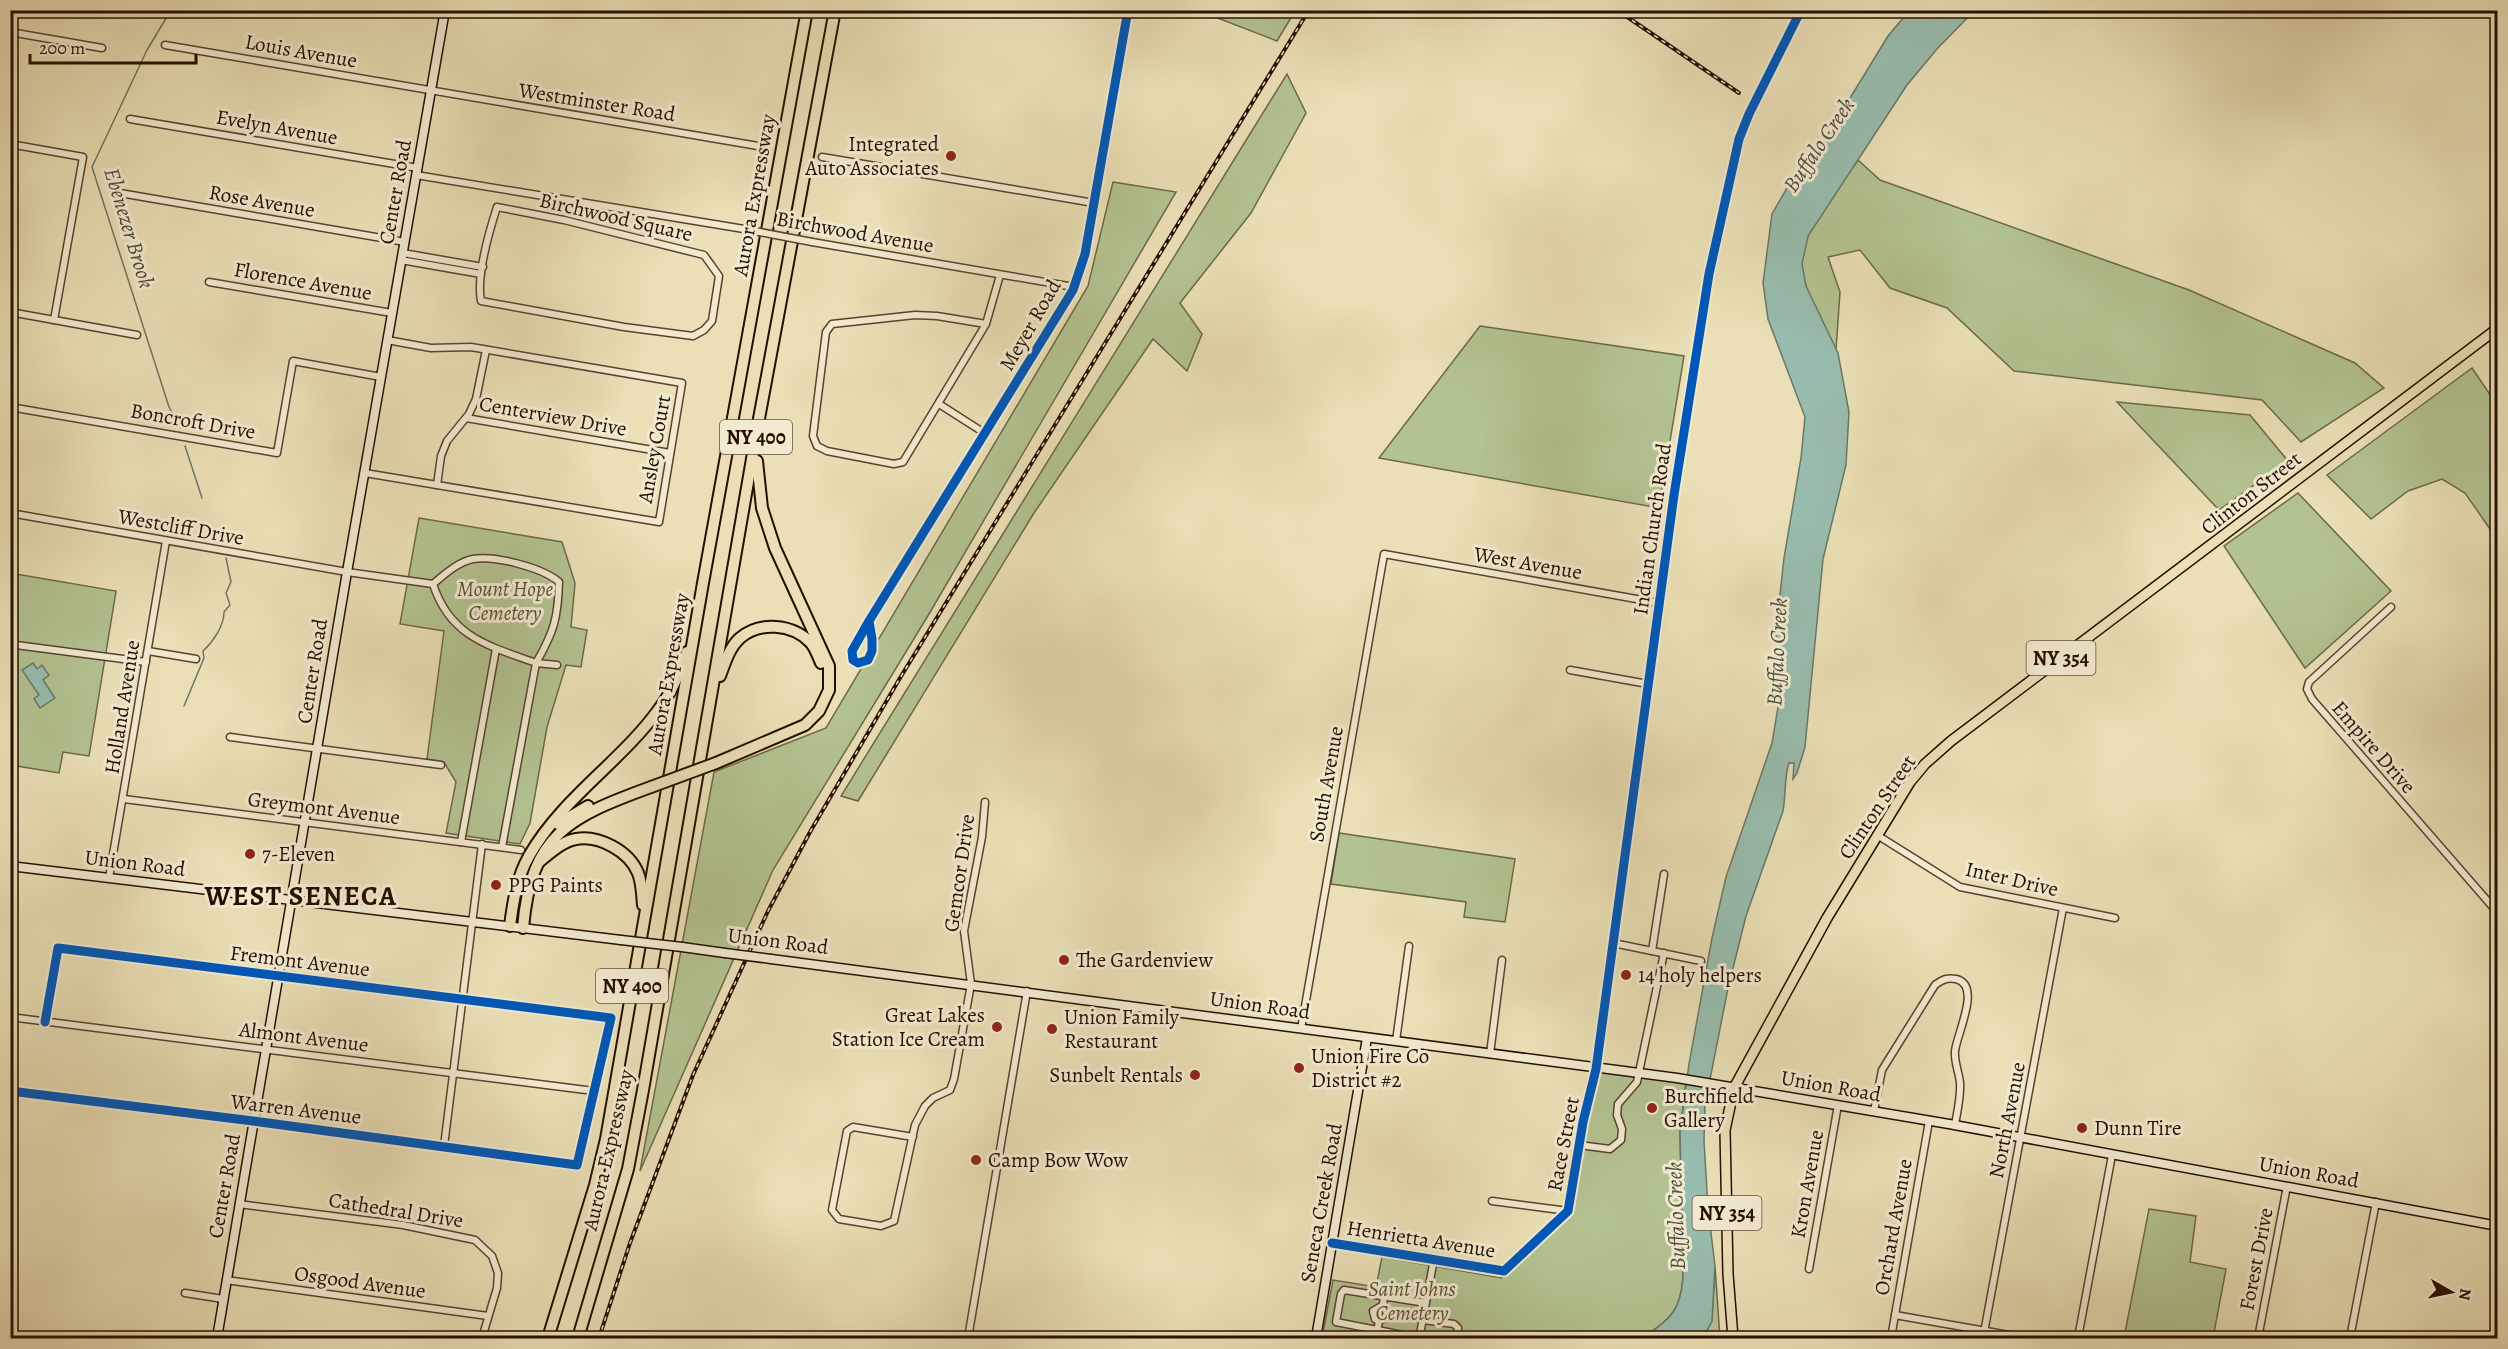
<svg xmlns="http://www.w3.org/2000/svg" width="2508" height="1349" font-family="Alegreya,serif">
<style>
.green{fill:#b3c291;stroke:#6d6848;stroke-width:1.5}
.water{fill:#98bdae;stroke:#6b7768;stroke-width:1.5}
.lines{fill:none;stroke-linecap:round;stroke-linejoin:round}
.stream{stroke:#6b7768;stroke-width:1.5}
.street-casing{stroke:#58422e;stroke-width:9}
.secondary-casing{stroke:#270e00;stroke-width:11}
.primary-casing{stroke:#270e00;stroke-width:12}
.highway-casing{stroke:#270e00;stroke-width:14}
.street{stroke:#f1ead0;stroke-width:6}
.secondary{stroke:#f1ead0;stroke-width:8}
.primary{stroke:#eadfb6;stroke-width:9}
.highway{stroke:#eadfb6;stroke-width:10}
.rail-casing{stroke:#270e00;stroke-width:4}
.rail{stroke:#f1ead0;stroke-width:1.5;stroke-dasharray:4.5;stroke-linecap:butt}
.street-bridge-casing{stroke:#58422e;stroke-width:9;stroke-linecap:butt}
.secondary-bridge-casing{stroke:#270e00;stroke-width:11;stroke-linecap:butt}
.highway-bridge-casing{stroke:#270e00;stroke-width:14;stroke-linecap:butt}
.street-bridge{stroke:#f1ead0;stroke-width:6}
.secondary-bridge{stroke:#f1ead0;stroke-width:8}
.highway-bridge{stroke:#eadfb6;stroke-width:10}
.cycleway-casing{stroke:#f1ead0;stroke-width:13}
.cycleway{stroke:#0057b8;stroke-width:9}
.poi-dot{fill:#8f2418;stroke:#f1ead0;stroke-width:2}
.labels{text-anchor:middle;dominant-baseline:central;stroke-width:6;stroke-linejoin:round;paint-order:stroke}
.shield{fill:#f1ead0;stroke:#64503e;stroke-width:1.5}
.shield-label{font-size:20px;font-weight:bold;fill:#270e00}
.street-label{font-size:21px;fill:#270e00;stroke:#f1ead0}
.poi-label{font-size:21px;fill:#270e00;stroke:#f1ead0;text-anchor:start}
.park-label{font-size:21px;font-style:italic;fill:#584d33;stroke:#f1ead0}
.water-label{font-size:22px;font-style:italic;fill:#4f4b3d;stroke:#f1ead0}
.district-label{font-size:27px;font-weight:bold;letter-spacing:1.5px;fill:#270e00;stroke:#f1ead0}
</style>
<rect width="100%" height="100%" fill="#eadfb6"/>
<filter id="stains"><feTurbulence type="fractalNoise" baseFrequency=".00333" numOctaves="4"/><feColorMatrix values="0 0 0 0 .2 0 0 0 0 .09 0 0 0 0 .02 0 0 0 .5 -.17"/></filter>
<radialGradient id="worn" r=".72"><stop offset=".6" stop-color="#630" stop-opacity="0"/><stop offset="1" stop-color="#630" stop-opacity=".3"/></radialGradient>
<g class="green">
<path d="M1215,11V10L1295,11L1277,41L1215,17Z"/>
<path d="M1287,74L1306,113L1251,213L1180,303L1202,334L1187,371L1153,339L1034,513L858,801L841,796Z"/>
<path d="M1858,160L1880,180L2189,290L2355,363L2384,388L2301,442L2262,400L2014,371L1947,308L1890,288L1860,250L1828,257L1840,292L1836,350C1825,327 1802,290 1802,264C1803,226 1837,190 1858,160Z"/>
<path d="M1113,182L1176,192L929,614L773,870L640,1171L714,772L826,728L1088,286Z"/>
<path d="M1480,326L1684,356L1659,508L1379,458Z"/>
<path d="M2472,368L2497,405V539L2465,493L2442,479L2408,491L2371,519L2327,475Z"/>
<path d="M2117,402L2250,415L2288,461L2219,510Z"/>
<path d="M2298,493L2391,591L2305,668L2224,546Z"/>
<path d="M419,518L562,542L575,583L571,627L587,630L581,667L566,665L547,727L530,823L520,844L446,833L456,782L444,762L427,759L444,631L400,624Z"/>
<path d="M10,573L116,591L89,756L63,752L59,773L11,765Z"/>
<path d="M1339,833L1515,859L1505,922L1464,917L1466,902L1331,884Z"/>
<path d="M1596,1069L1686,1081L1680,1132L1683,1278C1680,1313 1670,1318 1643,1338H1322L1333,1280L1376,1287L1382,1257L1502,1278L1504,1271L1568,1211Z"/>
<path d="M2149,1209L2196,1216L2190,1262L2226,1269L2213,1338H2124Z"/>
<path d="M1715,1266L1720,1338H1703L1712,1320Z"/>
</g>
<g class="water">
<path d="M1909,11H1974L1937,49L1907,85L1808,236L1802,264L1806,286L1838,353L1849,412L1846,465L1823,559L1805,747L1797,773L1793,779L1794,763H1789C1784,778 1786,795 1783,811L1746,916L1728,988L1705,1105L1704,1141L1708,1208L1715,1266L1712,1321L1703,1338H1643C1670,1318 1680,1313 1683,1278L1680,1132L1689,1064L1712,938L1726,877L1772,743L1778,707L1776,632L1784,558L1801,458L1805,417L1768,319L1763,283L1772,214L1791,181L1825,139L1888,36Z"/>
<path d="M33,663L37,669L42,665L49,675L43,680L55,698L40,708L34,699L39,695L22,670Z"/>
</g>
<g class="lines">
<g class="stream">
<path d="M171,10L147,50L92,167L169,407L181,428"/>
<path d="M185,446L202,498"/>
<path d="M184,706L204,658L203,651C213,642 224,626 224,612L230,605L226,593L231,582L226,558"/>
</g>
<defs>
<g id="street">
<path d="M10,32L102,48"/>
<path d="M165,45L758,146"/>
<path d="M130,119L418,168"/>
<path d="M10,144L83,157L54,320"/>
<path d="M822,157L1094,203"/>
<path d="M416,175L744,229"/>
<path d="M114,192L405,242"/>
<path d="M497,207L564,220L704,255L719,276L712,321L704,330L693,336L624,327L481,301C476,276 489,232 497,207Z"/>
<path d="M812,242L1074,287"/>
<path d="M403,253L483,267"/>
<path d="M401,260L481,274"/>
<path d="M209,282L392,313"/>
<path d="M10,312L137,335"/>
<path d="M986,324L937,316L915,315L832,324L826,332L813,436L817,446L827,451L894,464L903,462L986,324L1000,275"/>
<path d="M939,404L986,434"/>
<path d="M10,407L277,453L293,361L381,377"/>
<path d="M466,418L670,453"/>
<path d="M365,473L659,522L682,383L471,347L431,348L387,340"/>
<path d="M437,485L441,456L447,441L469,414L476,399L486,350"/>
<path d="M10,513L347,572L433,584C450,637 489,646 536,663L502,847"/>
<path d="M433,584C445,574 458,562 473,559C495,555 543,568 559,582C558,618 554,632 536,663L557,665"/>
<path d="M2391,607L2309,682L2307,689L2312,699L2498,913"/>
<path d="M869,621L872,639V651L868,660L858,663L853,660L852,651L869,621L1073,290L1085,254L1128,10"/>
<path d="M10,647L16,645L146,662"/>
<path d="M148,651L196,659"/>
<path d="M1570,670L1648,684"/>
<path d="M230,737L441,765"/>
<path d="M124,799L521,850"/>
<path d="M1877,835L1960,887L2115,918"/>
<path d="M461,842L496,649"/>
<path d="M109,878L166,541"/>
<path d="M1613,943L1701,961"/>
<path d="M1652,951L1664,874"/>
<path d="M10,1017L594,1091"/>
<path d="M1301,1029L1384,554L1659,603"/>
<path d="M1396,1041L1409,946"/>
<path d="M1490,1054L1502,960"/>
<path d="M10,1091L253,1121L577,1165L611,1018L58,948L45,1022"/>
<path d="M1874,1111L1882,1070L1935,985C1942,980 1947,977 1956,979C1982,985 1957,1033 1955,1051C1954,1062 1959,1072 1960,1083C1961,1097 1957,1112 1955,1125"/>
<path d="M913,1137L853,1127L847,1131L832,1210L839,1219L881,1226L894,1221L915,1125L925,1106L933,1098L950,1090L954,1079L971,984L964,931L982,837L985,802"/>
<path d="M1579,1145L1610,1149L1621,1140L1622,1129L1617,1115L1618,1104L1637,1082L1664,953"/>
<path d="M444,1146L482,844"/>
<path d="M1492,1201L1568,1211"/>
<path d="M239,1204L403,1225L475,1240L492,1256L498,1273L497,1288L482,1338"/>
<path d="M1332,1243L1504,1271L1568,1211L1583,1122L1596,1069"/>
<path d="M1809,1269L1838,1105"/>
<path d="M226,1280L488,1316"/>
<path d="M185,1293L223,1299"/>
<path d="M1426,1303L1344,1290L1341,1294L1336,1322L1418,1338L1420,1334L1434,1259"/>
<path d="M1895,1315L2026,1338"/>
<path d="M1423,1320L1454,1324L1458,1328L1457,1338"/>
<path d="M1379,1321L1375,1319L1373,1311L1383,1305"/>
<path d="M43,1338V1336"/>
<path d="M968,1338L1027,991"/>
<path d="M1376,1338L1379,1321L1385,1318L1387,1313L1383,1305L1384,1296"/>
<path d="M1891,1338L1929,1121"/>
<path d="M1983,1338L2063,908"/>
<path d="M2078,1338L2112,1155"/>
<path d="M2258,1338L2287,1186"/>
<path d="M2350,1338L2376,1202"/>
</g>
<g id="secondary">
<path d="M10,866L621,940"/>
<path d="M682,947L725,953"/>
<path d="M771,959L1677,1078L1949,1124L2498,1226"/>
<path d="M1596,1069L1674,495L1709,274L1739,139L1749,114L1801,10"/>
<path d="M217,1338L347,572L445,10"/>
<path d="M1316,1338L1367,1038"/>
</g>
<path id="primary" d="M1733,1338L1728,1274L1725,1130L1734,1088L1827,918L1910,782L1925,764L1951,741L2498,328"/>
<g id="highway">
<path d="M720,676C725,663 729,648 740,638C760,621 792,624 810,642C815,647 818,656 821,663"/>
<path d="M716,763L805,725L819,711L829,690V666L775,548L762,508L757,461"/>
<path d="M558,824L588,806"/>
<path d="M540,861C550,853 563,841 576,839C599,835 629,851 638,873C642,883 642,894 643,905"/>
<path d="M510,926C513,902 517,877 529,856C562,798 621,762 659,709C672,692 680,672 687,652"/>
<path d="M523,928C531,834 569,817 651,787"/>
<path d="M548,1338L595,1185L606,1139L703,583L807,10"/>
<path d="M578,1338L628,1169L643,1090L758,424L835,10"/>
</g>
</defs>
<use href="#street" class="street-casing"/>
<use href="#secondary" class="secondary-casing"/>
<use href="#primary" class="primary-casing"/>
<use href="#highway" class="highway-casing"/>
<use href="#street" class="street"/>
<use href="#secondary" class="secondary"/>
<use href="#primary" class="primary"/>
<use href="#highway" class="highway"/>
<defs>
<g id="rail">
<path d="M1617,10L1739,93"/>
<path d="M599,1338L630,1243L693,1075L768,911L810,832L900,678L1309,10"/>
</g>
</defs>
<use href="#rail" class="rail-casing"/>
<use href="#rail" class="rail"/>
<defs>
<path id="street-bridge" d="M744,229L812,242"/>
<g id="secondary-bridge">
<path d="M621,940L682,947"/>
<path d="M725,953L771,959"/>
</g>
<path id="highway-bridge" d="M651,787L716,763"/>
</defs>
<use href="#street-bridge" class="street-bridge-casing"/>
<use href="#secondary-bridge" class="secondary-bridge-casing"/>
<use href="#highway-bridge" class="highway-bridge-casing"/>
<use href="#street-bridge" class="street-bridge"/>
<use href="#secondary-bridge" class="secondary-bridge"/>
<use href="#highway-bridge" class="highway-bridge"/>
<defs>
<g id="cycleway">
<path d="M869,621L872,639V651L868,660L858,663L853,660L852,651L869,621L1073,290L1085,254L1128,10"/>
<path d="M10,1091L253,1121L577,1165L611,1018L58,948L45,1022"/>
<path d="M1332,1243L1504,1271L1568,1211L1583,1122L1596,1069L1674,495L1709,274L1739,139L1749,114L1801,10"/>
</g>
</defs>
<use href="#cycleway" class="cycleway-casing"/>
<use href="#cycleway" class="cycleway"/>
</g>
<g class="poi-dot">
<circle cx="951" cy="156" r="6"/>
<circle cx="250" cy="854" r="6"/>
<circle cx="496" cy="885" r="6"/>
<circle cx="1064" cy="960" r="6"/>
<circle cx="1626" cy="975" r="6"/>
<circle cx="997" cy="1027" r="6"/>
<circle cx="1052" cy="1029" r="6"/>
<circle cx="1299" cy="1068" r="6"/>
<circle cx="1195" cy="1075" r="6"/>
<circle cx="1652" cy="1108" r="6"/>
<circle cx="2082" cy="1128" r="6"/>
<circle cx="976" cy="1160" r="6"/>
</g>
<g class="labels">
<g class="shield">
<rect x="720" y="420" width="72" height="34" rx="4.5"/>
<rect x="2026.5" y="641" width="69" height="34" rx="4.5"/>
<rect x="596" y="969" width="72" height="34" rx="4.5"/>
<rect x="1692.5" y="1196" width="69" height="34" rx="4.5"/>
</g>
<g class="shield-label">
<text x="756" y="437">NY 400</text>
<text x="2061" y="658">NY 354</text>
<text x="632" y="986">NY 400</text>
<text x="1727" y="1213">NY 354</text>
</g>
<g class="street-label">
<text transform="translate(301 51) rotate(10)">Louis Avenue</text>
<text transform="translate(597 102) rotate(9)">Westminster Road</text>
<text transform="translate(277 127) rotate(10)">Evelyn Avenue</text>
<text transform="translate(395 192) rotate(-80)">Center Road</text>
<text transform="translate(754 195) rotate(-80)">Aurora Expressway</text>
<text transform="translate(262 201) rotate(10)">Rose Avenue</text>
<text transform="translate(616 217) rotate(13)">Birchwood Square</text>
<text transform="translate(855 232) rotate(10)">Birchwood Avenue</text>
<text transform="translate(303 281) rotate(10)">Florence Avenue</text>
<text transform="translate(1030 325) rotate(-60)">Meyer Road</text>
<text transform="translate(553 416) rotate(10)">Centerview Drive</text>
<text transform="translate(193 421) rotate(10)">Boncroft Drive</text>
<text transform="translate(654 449) rotate(-80)">Ansley Court</text>
<text transform="translate(2251 493) rotate(-38)">Clinton Street</text>
<text transform="translate(181 527) rotate(10)">Westcliff Drive</text>
<text transform="translate(1652 529) rotate(-82)">Indian Church Road</text>
<text transform="translate(1528 563) rotate(10)">West Avenue</text>
<text transform="translate(312 671) rotate(-81)">Center Road</text>
<text transform="translate(668 674) rotate(-80)">Aurora Expressway</text>
<text transform="translate(122 707) rotate(-81)">Holland Avenue</text>
<text transform="translate(2374 747) rotate(49)">Empire Drive</text>
<text transform="translate(1326 784) rotate(-80)">South Avenue</text>
<text transform="translate(1877 807) rotate(-56)">Clinton Street</text>
<text transform="translate(324 808) rotate(7)">Greymont Avenue</text>
<text transform="translate(135 863) rotate(7)">Union Road</text>
<text transform="translate(959 873) rotate(-82)">Gemcor Drive</text>
<text transform="translate(2012 879) rotate(13)">Inter Drive</text>
<text transform="translate(778 941) rotate(7)">Union Road</text>
<text transform="translate(300 961) rotate(7)">Fremont Avenue</text>
<text transform="translate(1260 1005) rotate(8)">Union Road</text>
<text transform="translate(304 1037) rotate(7)">Almont Avenue</text>
<text transform="translate(1831 1086) rotate(10)">Union Road</text>
<text transform="translate(296 1109) rotate(7)">Warren Avenue</text>
<text transform="translate(2007 1120) rotate(-79)">North Avenue</text>
<text transform="translate(1563 1144) rotate(-79)">Race Street</text>
<text transform="translate(608 1150) rotate(-77)">Aurora Expressway</text>
<text transform="translate(2309 1172) rotate(10)">Union Road</text>
<text transform="translate(1807 1184) rotate(-80)">Kron Avenue</text>
<text transform="translate(224 1186) rotate(-80)">Center Road</text>
<text transform="translate(1321 1203) rotate(-80)">Seneca Creek Road</text>
<text transform="translate(396 1210) rotate(9)">Cathedral Drive</text>
<text transform="translate(1893 1227) rotate(-80)">Orchard Avenue</text>
<text transform="translate(1421 1239) rotate(9)">Henrietta Avenue</text>
<text transform="translate(2256 1259) rotate(-79)">Forest Drive</text>
<text transform="translate(360 1282) rotate(8)">Osgood Avenue</text>
</g>
<g class="poi-label">
<text x="939" y="144" text-anchor="end">Integrated<tspan x="939" dy="24">Auto Associates</tspan></text>
<text x="262" y="854">7-Eleven</text>
<text x="508" y="885">PPG Paints</text>
<text x="1076" y="960">The Gardenview</text>
<text x="1638" y="975">14 holy helpers</text>
<text x="985" y="1015" text-anchor="end">Great Lakes<tspan x="985" dy="24">Station Ice Cream</tspan></text>
<text x="1064" y="1017">Union Family<tspan x="1064" dy="24">Restaurant</tspan></text>
<text x="1311" y="1056">Union Fire Co<tspan x="1311" dy="24">District #2</tspan></text>
<text x="1183" y="1075" text-anchor="end">Sunbelt Rentals</text>
<text x="1664" y="1096">Burchfield<tspan x="1664" dy="24">Gallery</tspan></text>
<text x="2094" y="1128">Dunn Tire</text>
<text x="988" y="1160">Camp Bow Wow</text>
</g>
<g class="park-label">
<text x="505" y="589">Mount Hope<tspan x="505" dy="24">Cemetery</tspan></text>
<text x="1412" y="1289">Saint Johns<tspan x="1412" dy="24">Cemetery</tspan></text>
</g>
<g class="water-label">
<text transform="translate(1819 145) rotate(-56)">Buffalo Creek</text>
<text transform="translate(129 228) rotate(73)">Ebenezer Brook</text>
<text transform="translate(1777 652) rotate(-87)">Buffalo Creek</text>
<text transform="translate(1676 1216) rotate(-92)">Buffalo Creek</text>
</g>
<g class="district-label">
<text x="301" y="896">WEST SENECA</text>
</g>
</g>
<rect width="2508" height="1349" fill="none" stroke="#eadfb6" stroke-width="36"/>
<rect x="12" y="12" width="2484" height="1325" fill="none" stroke="#270e00" stroke-width="3"/>
<rect x="18" y="18" width="2472" height="1313" fill="none" stroke="#270e00" stroke-width="1.5"/>
<g transform="translate(2451 1292) rotate(99)" stroke="#f1ead0" stroke-width="4.5" paint-order="stroke">
<path d="M0-4.5L10 22L0 15L-10 22Z" fill="#270e00"/>
<text y="-9" font-size="16" font-weight="bold" text-anchor="middle" fill="#270e00">N</text>
</g>
<path d="M30 54v9h166v-9" fill="none" stroke="#270e00" stroke-width="3"/>
<text x="39" y="54" font-size="18" fill="#270e00" stroke="#f1ead0" stroke-width="4.5" paint-order="stroke">200 m</text>
<rect width="100%" height="100%" filter="url(#stains)"/>
<rect width="100%" height="100%" fill="url(#worn)"/>
</svg>
